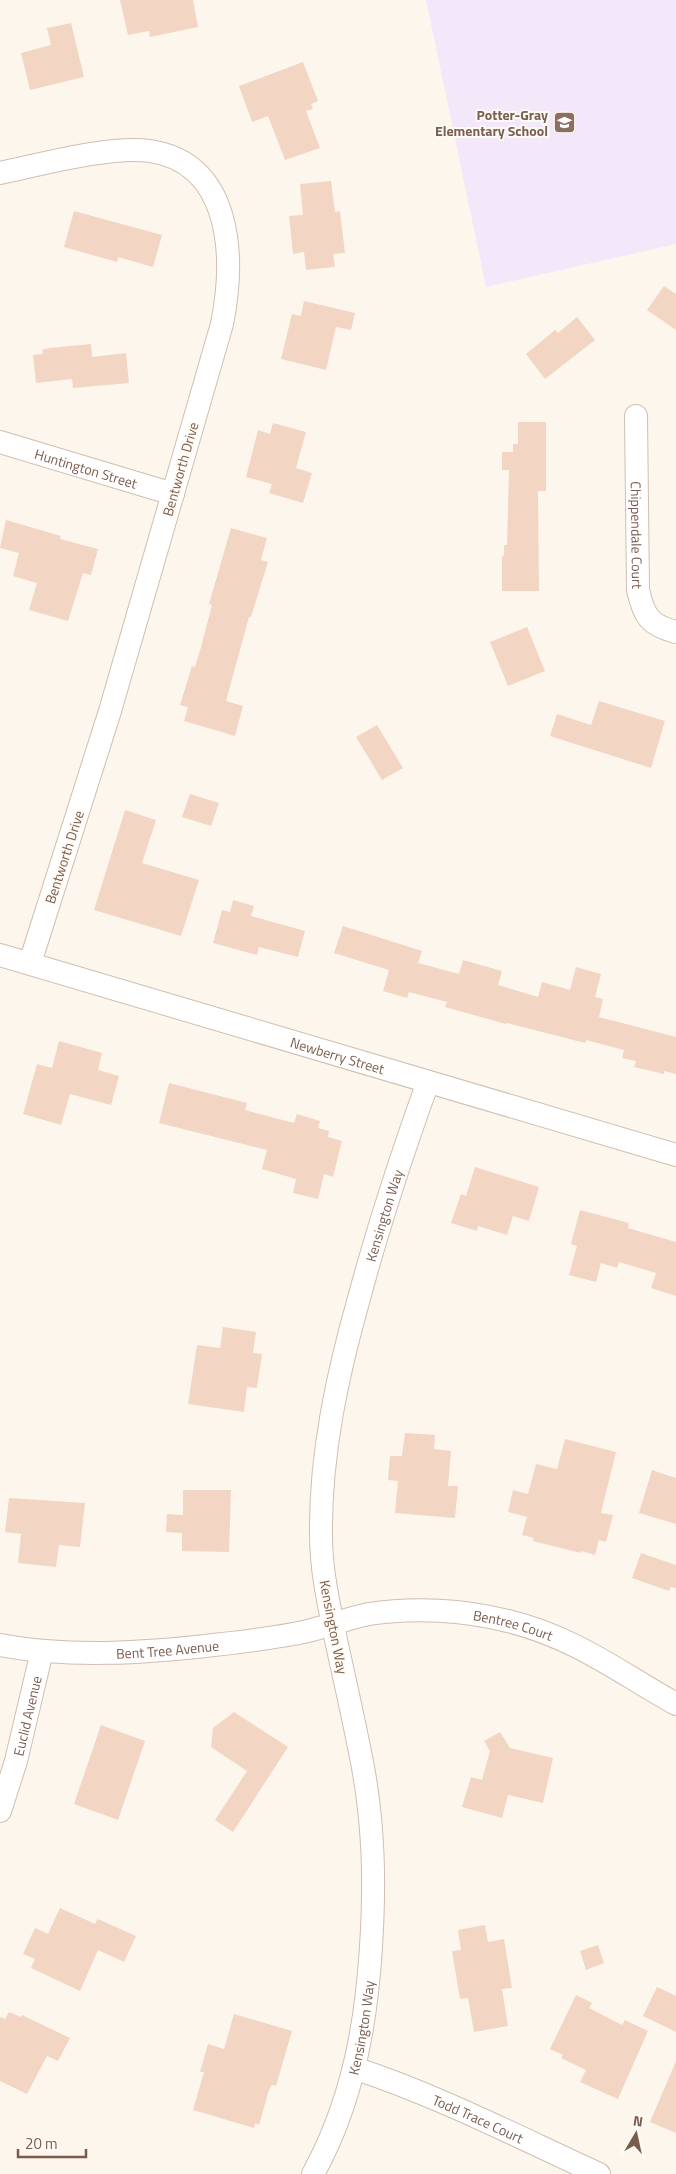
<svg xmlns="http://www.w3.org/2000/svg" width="676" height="2174" font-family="'Titillium Web',sans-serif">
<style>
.education{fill:#f3e8fa}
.building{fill:#f3d5c3}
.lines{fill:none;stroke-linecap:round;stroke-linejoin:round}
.street-casing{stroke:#d1beb0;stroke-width:24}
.street{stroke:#fff;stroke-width:22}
.labels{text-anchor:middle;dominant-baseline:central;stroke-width:4;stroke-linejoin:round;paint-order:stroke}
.education-label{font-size:14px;font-weight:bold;fill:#785e54;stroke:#fffaf3;text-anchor:end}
.street-label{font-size:14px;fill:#7a5c4d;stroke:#fffaf3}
</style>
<rect width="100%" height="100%" fill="#fdf6ec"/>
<path class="education" d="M426,0H676V244L486,287Z"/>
<g class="building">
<path d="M120,0H193L198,27L150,37L149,31L128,35Z"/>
<path d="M71,23L84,77L30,90L21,53L51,45L47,28Z"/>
<path d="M303,62L318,101L311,104L313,109L306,111L320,148L285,160L268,116L252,122L239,86Z"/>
<path d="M331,181L335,212L340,211L345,253L333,254L335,267L306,270L304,252L293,254L289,216L303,215L300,184Z"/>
<path d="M74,211L162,235L153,267L118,257L117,262L64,247Z"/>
<path d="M664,286L676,294V330L647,310Z"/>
<path d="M304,301L355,313L351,330L336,327L326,370L281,359L292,314L301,316Z"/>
<path d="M577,317L595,340L545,379L526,354L555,330L558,333Z"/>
<path d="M91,344L92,357L126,353L129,383L73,388L72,379L36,383L33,355L43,354L42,350L49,348Z"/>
<path d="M518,422H546V491H538L539,591H502V556H504V545H507L509,470H502V452H513V444H518Z"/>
<path d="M273,423L306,432L296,468L312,473L303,503L269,493L272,484L246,477L258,430L270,434Z"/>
<path d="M6,520L61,536L60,539L98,549L91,575L83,573L68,621L29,610L37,583L13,576L19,553L0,548Z"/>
<path d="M231,528L267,538L261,560L268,562L251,617H249L226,701L243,706L235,736L184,721L188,707L180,705L192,666L195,667L201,647L212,605L209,604Z"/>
<path d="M527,627L545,671L508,686L490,642Z"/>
<path d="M599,701L665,721L651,768L550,736L557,714L591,725Z"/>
<path d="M377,725L403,768L382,780L356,737Z"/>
<path d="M190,794L219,803L211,826L182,817Z"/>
<path d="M125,810L156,820L142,863L199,880L181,936L94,910Z"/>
<path d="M233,900L254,906L251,916L305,931L298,957L259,947L257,955L213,943L222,910L230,912Z"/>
<path d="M343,926L422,951L418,963L459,974L463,960L502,971L498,985L538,997L542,982L570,990L576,967L601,974L595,997L603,999L599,1017L676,1037V1074L664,1071V1074L634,1067L636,1061L622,1058L624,1050L586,1040L585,1043L507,1023L506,1024L445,1007L447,1002L409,992L407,998L383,991L389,970L334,953Z"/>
<path d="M59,1041L102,1053L98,1070L119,1076L111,1105L70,1094L61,1125L23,1114L37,1064L52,1068Z"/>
<path d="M169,1083L247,1103L245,1110L294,1123L297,1114L320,1121L318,1128L329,1131L328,1137L342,1141L333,1177L324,1174L318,1199L293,1193L296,1179L262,1169L267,1150L159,1123Z"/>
<path d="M475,1167L539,1187L529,1221L513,1216L507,1235L478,1226L477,1231L451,1223L461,1194L466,1196Z"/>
<path d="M580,1210L629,1223L628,1228L676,1242V1296L651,1288L656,1273L619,1262L617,1268L601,1263L596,1282L569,1275L577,1246L571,1244Z"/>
<path d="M223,1327L256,1332L253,1353L262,1354L257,1388L247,1387L244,1412L188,1404L197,1345L220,1348Z"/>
<path d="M405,1433L435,1435L434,1449L451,1451L448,1486H458L455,1518L395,1513L398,1481L388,1480L390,1456H402Z"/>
<path d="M565,1439L616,1452L601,1513L613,1515L606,1542L599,1540L595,1555L581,1551V1553L533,1541L534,1538L522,1535L527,1517L508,1512L513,1490L528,1494L536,1464L557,1469Z"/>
<path d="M652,1470L676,1478V1524L639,1513Z"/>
<path d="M183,1490H231L229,1552L182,1551V1533L166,1532L167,1514L183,1515Z"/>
<path d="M9,1498L85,1503L80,1547L59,1545L56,1567L18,1563L21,1534L5,1532Z"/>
<path d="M641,1553L676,1565V1588L671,1587L669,1591L632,1578Z"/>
<path d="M234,1712L288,1747L233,1832L215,1820L247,1771L211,1747L213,1728Z"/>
<path d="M101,1725L145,1741L118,1820L74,1804Z"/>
<path d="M500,1732L510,1748L553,1758L543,1803L508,1795L502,1818L462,1807L471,1777L482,1780L490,1751L484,1741Z"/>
<path d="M60,1908L95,1924L98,1919L136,1936L124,1962L98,1950L80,1991L31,1968L35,1959L23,1954L35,1928L48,1934Z"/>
<path d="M485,1925L488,1942L504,1939L512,1988L502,1989L508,2026L474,2032L468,1998L460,1999L452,1951L461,1950L458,1930Z"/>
<path d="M598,1945L604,1963L586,1970L580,1951Z"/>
<path d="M657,1987L676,1996V2032L643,2016Z"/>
<path d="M576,1995L592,2003L589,2008L622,2025L625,2020L648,2031L618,2099L580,2082L586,2070L561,2058L563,2055L550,2049Z"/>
<path d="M9,2012L21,2017L22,2015L70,2038L58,2061L47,2056L27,2094L0,2081V2017L5,2019Z"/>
<path d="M234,2014L292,2031L276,2086L272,2085L269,2090L259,2125L255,2123L254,2128L193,2110L204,2072H200L208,2044L224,2049Z"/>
<path d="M676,2061V2133L650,2122Z"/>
</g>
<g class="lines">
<defs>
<g id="street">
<path d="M0,173C39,165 112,145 150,151C233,163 235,259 222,324L110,711L30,963"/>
<path id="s1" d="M636,416L638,590C644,616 649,625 676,632"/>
<path id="s2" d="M0,442L173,494"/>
<path id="s3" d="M0,955L676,1155"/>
<path id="s4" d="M0,1645C70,1658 144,1653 214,1645C240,1642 267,1639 293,1634C319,1630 344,1619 369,1614C414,1607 464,1610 508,1621C576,1638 617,1671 676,1704"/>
<path id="s5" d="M0,1811L16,1761L42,1651"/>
<path id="s6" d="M354,2068C439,2096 518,2137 599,2174"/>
<path id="s7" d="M313,2174C352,2103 366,2027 371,1947C375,1883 374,1825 362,1762C354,1721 345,1681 336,1640C329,1605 321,1571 321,1535C320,1456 337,1377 358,1302C378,1227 402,1154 428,1082"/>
</g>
</defs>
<use href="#street" class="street-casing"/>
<use href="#street" class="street"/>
</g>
<defs>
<symbol id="school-square" viewBox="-11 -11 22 22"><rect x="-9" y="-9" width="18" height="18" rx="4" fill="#8d6e63" stroke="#fffaf3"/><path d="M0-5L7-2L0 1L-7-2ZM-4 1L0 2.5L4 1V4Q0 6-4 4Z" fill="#fff"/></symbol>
</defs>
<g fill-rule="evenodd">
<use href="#school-square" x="552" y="110" width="25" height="25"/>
</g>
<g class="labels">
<g class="education-label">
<text x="548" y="114">Potter-Gray<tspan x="548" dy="16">Elementary School</tspan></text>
</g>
<g class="street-label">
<text stroke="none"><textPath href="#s2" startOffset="90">Huntington Street</textPath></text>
<text transform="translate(180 469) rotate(-74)">Bentworth Drive</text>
<text stroke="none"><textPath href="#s1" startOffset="119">Chippendale Court</textPath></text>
<text transform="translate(64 857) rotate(-72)">Bentworth Drive</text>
<text stroke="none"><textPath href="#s3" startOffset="352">Newberry Street</textPath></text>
<text stroke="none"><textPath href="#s7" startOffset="980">Kensington Way</textPath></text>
<text stroke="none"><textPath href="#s4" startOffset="519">Bentree Court</textPath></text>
<text transform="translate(334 1627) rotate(79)">Kensington Way</text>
<text stroke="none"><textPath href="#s4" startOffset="168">Bent Tree Avenue</textPath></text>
<text stroke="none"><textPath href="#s5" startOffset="99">Euclid Avenue</textPath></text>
<text stroke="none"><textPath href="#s7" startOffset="155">Kensington Way</textPath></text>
<text stroke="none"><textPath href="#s6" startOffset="134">Todd Trace Court</textPath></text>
</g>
</g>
<g transform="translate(636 2134) rotate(9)" stroke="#fffaf3" stroke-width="4" paint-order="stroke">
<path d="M0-4L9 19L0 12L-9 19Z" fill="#7a5c4d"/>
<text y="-8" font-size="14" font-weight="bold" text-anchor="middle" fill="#7a5c4d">N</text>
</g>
<path d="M18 2149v8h68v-8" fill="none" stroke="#7a5c4d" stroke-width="2.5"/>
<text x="25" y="2149" font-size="15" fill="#7a5c4d" stroke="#fffaf3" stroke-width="4" paint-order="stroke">20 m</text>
</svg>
